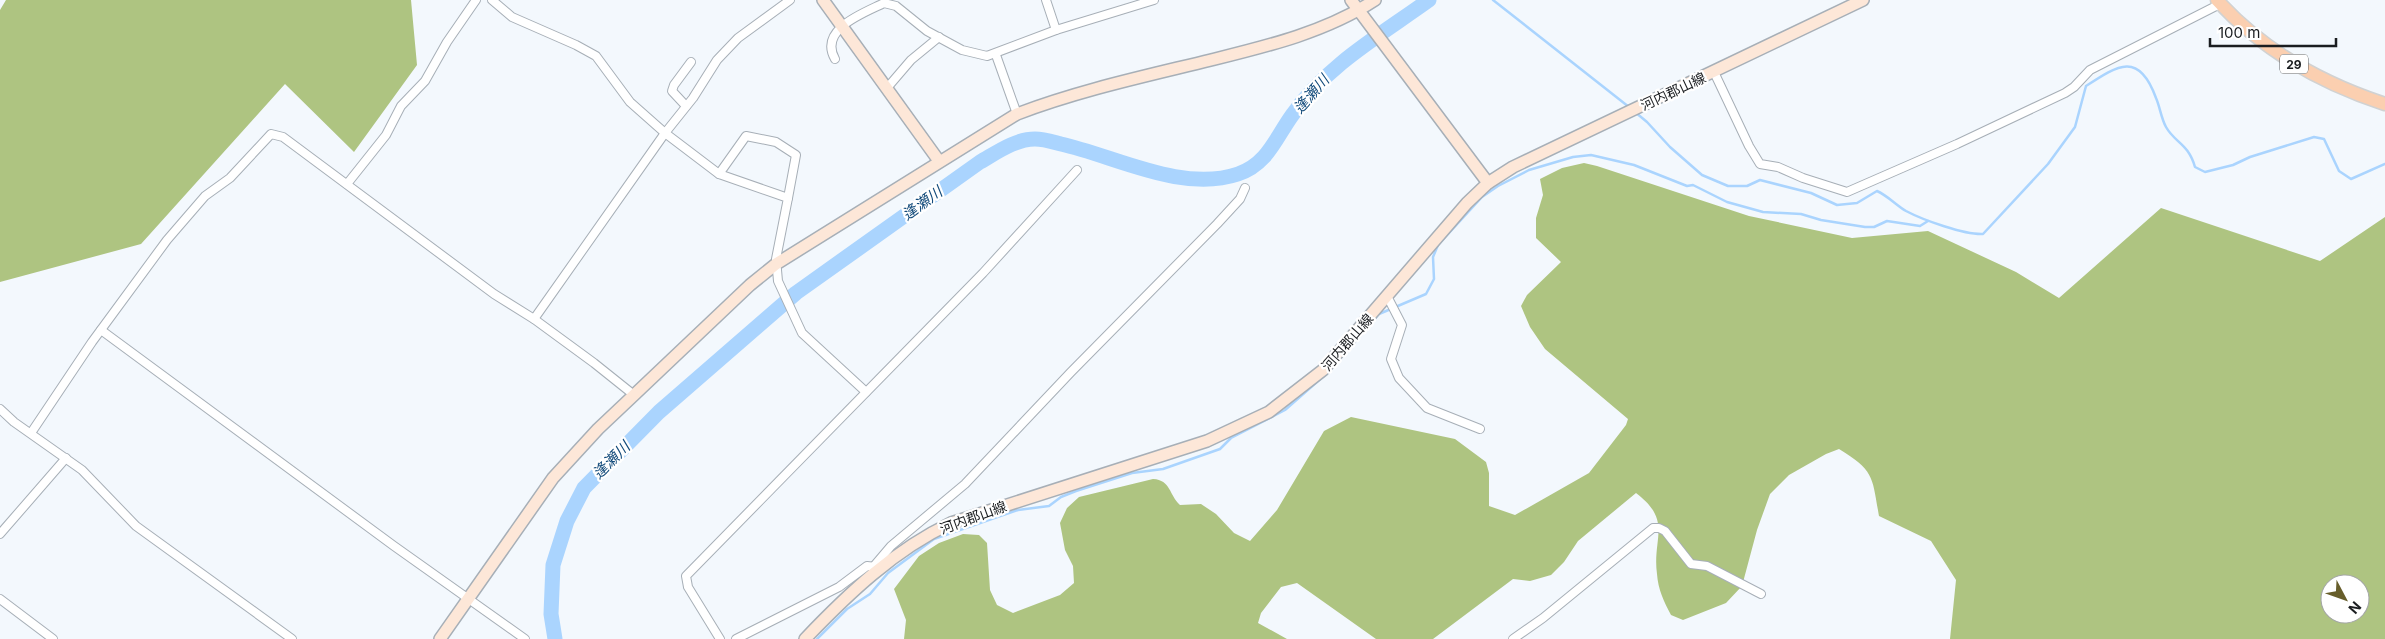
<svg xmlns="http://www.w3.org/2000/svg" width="2385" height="639" font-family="Inter,'Noto Sans JP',sans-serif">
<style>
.forest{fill:#aec481;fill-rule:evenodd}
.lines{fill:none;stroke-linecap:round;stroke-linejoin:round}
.stream{stroke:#aad4fe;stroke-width:2.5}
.river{stroke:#aad4fe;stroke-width:15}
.street-casing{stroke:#a7afb7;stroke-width:10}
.secondary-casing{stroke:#a7afb7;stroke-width:14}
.primary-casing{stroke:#d1d2d2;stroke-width:15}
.street{stroke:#fff;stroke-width:8}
.secondary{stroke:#fde7d8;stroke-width:11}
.primary{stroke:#fbcfb0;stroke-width:12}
.labels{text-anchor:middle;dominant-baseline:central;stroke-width:4.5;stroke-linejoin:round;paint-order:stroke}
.shield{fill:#fff;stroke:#5f6163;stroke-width:1}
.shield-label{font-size:12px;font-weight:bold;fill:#1a1d20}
.street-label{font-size:14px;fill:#1a1d20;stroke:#fff}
.water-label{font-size:15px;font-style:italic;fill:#134b7b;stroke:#fff}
</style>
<rect width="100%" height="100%" fill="#f3f8fd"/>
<g class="forest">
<path d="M6,0H411L417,65L354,152L285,84L141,244L0,282V10Z"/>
<path d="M1584,163L1597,166L1749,216L1852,238L1928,231L2016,272L2059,298L2161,208L2320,261L2385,217V639H1950L1956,580L1931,541L1879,516C1872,477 1875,471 1839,449L1826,454L1789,475L1770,494L1757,530L1742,586L1726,603L1683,620L1671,615C1664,602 1658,589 1657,574C1652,538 1673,521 1636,493L1578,541L1564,562L1551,575L1530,581L1513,579L1433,639H1376L1297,583L1281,587L1261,613L1258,623L1287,639H904L906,620L894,589L919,556L939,543L963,534L979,535L987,543L990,590L997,605L1013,613L1060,595L1074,583L1073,566L1065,550L1060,523L1067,508L1079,497L1153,479C1171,480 1169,495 1180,505L1201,504L1216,514L1234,533L1250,541L1277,510L1324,431L1351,417L1455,439L1486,462L1489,473V506L1515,515L1589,473L1626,425L1628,419L1545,349L1530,327L1521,306L1527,295L1561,262L1536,238V218L1543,195L1540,179L1562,168ZM2330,584H2360V614H2330Z"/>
</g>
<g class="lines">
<g class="stream">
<path d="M1493,0L1629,107"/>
<path d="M1635,112L1647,122L1670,147L1702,175L1728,186H1747L1760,180L1811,193L1837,205L1857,203L1877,191C1888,196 1896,205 1906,211C1923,220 1965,235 1983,234L2048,164L2075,127L2086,86C2118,65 2139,51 2156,98C2160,107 2161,118 2166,127C2175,143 2188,143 2195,167L2205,172L2233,165L2250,157L2314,137L2324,139L2339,171L2351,179L2385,164"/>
<path d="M1335,364L1379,314L1426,294L1434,279L1433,257L1438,245L1482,197L1498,186L1529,170L1573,157L1591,155L1634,165L1687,186L1693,185L1727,202L1763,212L1801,214L1821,220L1865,227H1874L1887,221L1920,226L1928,221"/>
<path d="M817,639L847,609L870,594L888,573L934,539L1018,510L1049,506L1061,497L1076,491L1132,473L1163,469L1220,449L1231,438L1285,410L1326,374"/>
</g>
<path class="river" d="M555,639L551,614L553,565L567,521L584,488L659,412L796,293L980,162C996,153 1015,139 1035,139C1044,139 1053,142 1061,144C1115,156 1182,193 1238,174C1268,164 1276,137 1293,114C1327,65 1382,34 1429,0"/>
<defs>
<g id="street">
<path d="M492,0L512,17L576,45L596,56L630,102L665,133L719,174L788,198L776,259L778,281L802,333L866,392"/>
<path d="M1046,0L1056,30"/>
<path d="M996,55L1017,114"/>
<path d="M835,59C818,29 864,13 884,3L896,6L927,31L962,50L987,56L1056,30L1154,0"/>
<path d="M1714,72L1749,146L1760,164L1778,167L1803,178L1847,192L1957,144L2065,93L2074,87L2090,70L2220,4"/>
<path d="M887,88L911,60L939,37"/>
<path d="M686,106L672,91L674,85L691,62"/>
<path d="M719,174L746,136L776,142L796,155L788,198"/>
<path d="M347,184L386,135L401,106L425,81L447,42L476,0"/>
<path d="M1387,296L1402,325L1391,359L1399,378L1427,408L1480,429"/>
<path d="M534,319L665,133L693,98L717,60L738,38L790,0"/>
<path d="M101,330L394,546L525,639"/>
<path d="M0,409L14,422L82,470L136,526L292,639"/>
<path d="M31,433L92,342L167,240L205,196L230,178L271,134L283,137L494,294L534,319L594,363L634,395"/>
<path d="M0,534L66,458"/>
<path d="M874,566L891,546L965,484L1071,372L1217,224L1240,199L1245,188"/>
<path d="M0,599L53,639"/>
<path d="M720,639L688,587L686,576L983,273L1077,170"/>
<path d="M736,639L839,587L867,566L876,567"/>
<path d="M1513,639L1543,618L1653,528H1659L1665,531L1691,564L1707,566L1761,594"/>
</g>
<g id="secondary">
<path d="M823,0L939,161"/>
<path d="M1351,0L1488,183"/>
<path d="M440,639L553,478L598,429L634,395L750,285L776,264L1017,114C1080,90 1146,76 1211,60C1268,46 1326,32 1375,0"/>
<path d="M805,639C848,594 894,550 951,523L1207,441L1269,412L1323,370L1467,203L1488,183L1513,167L1863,0"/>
</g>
<path id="primary" d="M2217,0C2262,50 2321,83 2385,104"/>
</defs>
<use href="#street" class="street-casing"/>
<use href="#secondary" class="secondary-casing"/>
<use href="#primary" class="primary-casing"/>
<use href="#street" class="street"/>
<use href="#secondary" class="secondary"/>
<use href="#primary" class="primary"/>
</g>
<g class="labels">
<rect class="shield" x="2280" y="54.5" width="28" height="19" rx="4"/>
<g class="shield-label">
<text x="2294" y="64">29</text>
</g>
<g class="street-label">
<text transform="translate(1673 91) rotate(-25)">河内郡山線</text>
<text transform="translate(1347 342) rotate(-49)">河内郡山線</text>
<text transform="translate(973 517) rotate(-20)">河内郡山線</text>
</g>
<g class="water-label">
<text transform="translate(1311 94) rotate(-49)">逢瀬川</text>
<text transform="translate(922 203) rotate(-36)">逢瀬川</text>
<text transform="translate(611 460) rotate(-45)">逢瀬川</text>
</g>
</g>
<g transform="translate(2345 599) rotate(131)"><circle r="24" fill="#ffffff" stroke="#a3a5a6"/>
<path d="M0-4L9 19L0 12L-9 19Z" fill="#675e2b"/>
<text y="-8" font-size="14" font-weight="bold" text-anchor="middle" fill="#1a1d20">N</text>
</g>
<path d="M2210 38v8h126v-8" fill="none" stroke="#1a1d20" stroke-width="2.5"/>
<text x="2218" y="38" font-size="15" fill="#1a1d20" stroke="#ffffff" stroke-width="4" paint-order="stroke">100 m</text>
</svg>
